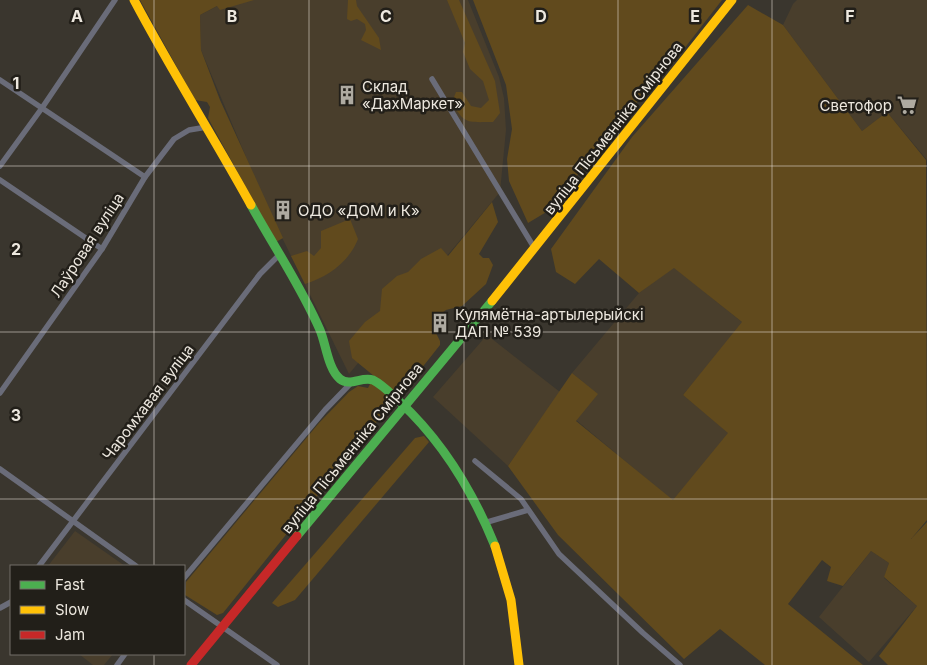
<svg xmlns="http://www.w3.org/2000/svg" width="927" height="665" font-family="Inter,sans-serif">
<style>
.built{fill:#493e2c}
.green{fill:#614a1d}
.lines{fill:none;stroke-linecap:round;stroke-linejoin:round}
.street{stroke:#6a6c79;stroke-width:5.5}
.fast{stroke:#4caf50;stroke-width:9}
.slow{stroke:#ffc107;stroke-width:9}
.jam{stroke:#c62828;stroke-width:9}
.grid{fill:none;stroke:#ede8df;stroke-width:1;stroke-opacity:0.55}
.labels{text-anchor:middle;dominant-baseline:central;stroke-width:5;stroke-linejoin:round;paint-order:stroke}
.poi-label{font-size:15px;fill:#ede8df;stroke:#221f19;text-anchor:start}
.street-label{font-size:15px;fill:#ede8df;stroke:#221f19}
.grid-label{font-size:16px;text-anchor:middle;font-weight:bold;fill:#ede8df;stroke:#221f19;stroke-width:5;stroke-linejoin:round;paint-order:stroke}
</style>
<rect width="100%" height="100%" fill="#3a362e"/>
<g class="built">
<path d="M229,0H468L499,77L504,98L506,130L500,192L349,374L267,207L201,50L200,15Z"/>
<path d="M797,0H927V160L887,112L862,131L783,25L793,4Z"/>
<path d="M674,267L743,323L683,395L729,433L673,501L576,420L597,394L572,373L639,293Z"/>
<path d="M487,335L560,392L508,466L433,397Z"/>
<path d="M75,531L125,566H48Z"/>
<path d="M871,551L889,563L884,578L917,606L869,662L819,617Z"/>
<path d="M79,654H113L104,665H93Z"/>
</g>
<g class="green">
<path d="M140,0H254L220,10L217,6L200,15L201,50L220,100L283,238L276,242L208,118L210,107L207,102L195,100Z"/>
<path d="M348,0H356L357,6L379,38L381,50L361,40L366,30L365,24L357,19L351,21L347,19Z"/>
<path d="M447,0H459L495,81L500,113L493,122C468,122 464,125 452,102L456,92H462L471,106L481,108L489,100L483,81L470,69L463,52L465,43Z"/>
<path d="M473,0H722L673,63L662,72L548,211L528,223L509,181L507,159L512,129L506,85Z"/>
<path d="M748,5L783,25L862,131L887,112L926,160L927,520L911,539L927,522V665H888L879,656L917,606L884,577L889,563L871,551L843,586L827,581L831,567L822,560L788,604L863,665H765L720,629L684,659L558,535L508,466L572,373L598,394L576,421L673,500L728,433L683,395L742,322L674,268L639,293L599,259L575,284L556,272L551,249L632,137Z"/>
<path d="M492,202L498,222L479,254L483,258H489L493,265L486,284L462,306L446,310L435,318V331L440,341V345L421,369H413L402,384L388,398V408L223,613L217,615L185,595L186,582L319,423L349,392L358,386L368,388L374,376L352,358L349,341L365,322L380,311L382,289L397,276L408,272L421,259L441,248L448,256Z"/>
<path d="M350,219L358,239C349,262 328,277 305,284L291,256L307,251L314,256L321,248V231Z"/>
<path d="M424,436L429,442L295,600L278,607L272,603L415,438Z"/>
</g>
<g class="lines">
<g class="street">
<path d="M432,79L535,249"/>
<path d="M0,80L145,177"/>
<path d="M0,166L42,108L115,0"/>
<path d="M0,180L102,249"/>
<path d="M0,393L102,249L145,177L174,139L189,130L207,127"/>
<path d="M475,461L521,499L559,554L643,633L680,665"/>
<path d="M0,469L136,566"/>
<path d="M484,523L528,510"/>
<path d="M39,566L260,274L279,255"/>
<path d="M184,578L325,410L352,382"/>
<path d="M184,600L277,665"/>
<path d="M0,608L11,602"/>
<path d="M117,665L125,654"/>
</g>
<g class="fast">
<path d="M251,205C274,247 301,286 320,330C326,344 328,369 340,379C350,387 362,376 373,380C383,385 391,394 400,402C442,441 473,492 495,546"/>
<path d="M297,536L492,301"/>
</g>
<g class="slow">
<path d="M134,0C171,70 213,136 251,205"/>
<path d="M492,301L732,0"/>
<path d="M495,546L511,600L519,665"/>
</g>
<path class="jam" d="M191,665L297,536"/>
</g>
<path class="grid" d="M154,0V566M309,0V665M464,0V665M618,0V665M772,0V665M0,166H927M0,332H927M0,499H927M154,654V665"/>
<defs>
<symbol id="building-bare" viewBox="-9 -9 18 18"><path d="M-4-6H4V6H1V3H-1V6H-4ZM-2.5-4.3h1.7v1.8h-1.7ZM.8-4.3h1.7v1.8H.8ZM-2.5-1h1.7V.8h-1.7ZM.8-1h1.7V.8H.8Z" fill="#aeaaa1" stroke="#221f19" stroke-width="2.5" paint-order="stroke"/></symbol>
<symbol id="supermarket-bare" viewBox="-9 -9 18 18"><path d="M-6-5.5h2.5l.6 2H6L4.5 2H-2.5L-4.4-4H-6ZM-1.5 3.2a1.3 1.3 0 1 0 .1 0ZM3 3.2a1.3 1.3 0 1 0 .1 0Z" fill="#aeaaa1" stroke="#221f19" stroke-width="2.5" paint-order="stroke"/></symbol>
</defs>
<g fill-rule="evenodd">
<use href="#building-bare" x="333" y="81" width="28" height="28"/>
<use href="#supermarket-bare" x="893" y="91" width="28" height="28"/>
<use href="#building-bare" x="269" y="196" width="28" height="28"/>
<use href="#building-bare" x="426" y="309" width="28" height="28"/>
</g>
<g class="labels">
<g class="poi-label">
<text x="362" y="86">Склад<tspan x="362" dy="17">«ДахМаркет»</tspan></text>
<text x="892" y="105" text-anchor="end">Светофор</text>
<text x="298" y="210">ОДО «ДОМ и К»</text>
<text x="455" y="314">Кулямётна-артылерыйскі<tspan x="455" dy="17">ДАП № 539</tspan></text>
</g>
<g class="street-label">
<text transform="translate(613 128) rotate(-52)">вуліца Пісьменніка Смірнова</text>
<text transform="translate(87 245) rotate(-57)">Лаўровая вуліца</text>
<text transform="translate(148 402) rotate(-53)">Чаромхавая вуліца</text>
<text transform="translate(352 448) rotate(-51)">вуліца Пісьменніка Смірнова</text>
</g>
</g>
<g class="grid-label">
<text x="77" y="22">A</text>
<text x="232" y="22">B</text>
<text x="386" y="22">C</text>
<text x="541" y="22">D</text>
<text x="695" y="22">E</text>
<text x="850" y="22">F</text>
<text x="16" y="89">1</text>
<text x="16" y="255">2</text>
<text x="16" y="421">3</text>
</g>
<rect x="10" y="565" width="175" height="90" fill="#221f19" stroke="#736f68"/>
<rect x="20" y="581" width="25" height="8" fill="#4caf50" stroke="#736f68"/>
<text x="55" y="590" font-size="15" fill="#ede8df">Fast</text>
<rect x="20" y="606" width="25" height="8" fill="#ffc107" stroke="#736f68"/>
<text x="55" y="615" font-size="15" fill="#ede8df">Slow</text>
<rect x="20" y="631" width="25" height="8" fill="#c62828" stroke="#736f68"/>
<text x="55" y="640" font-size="15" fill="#ede8df">Jam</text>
</svg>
